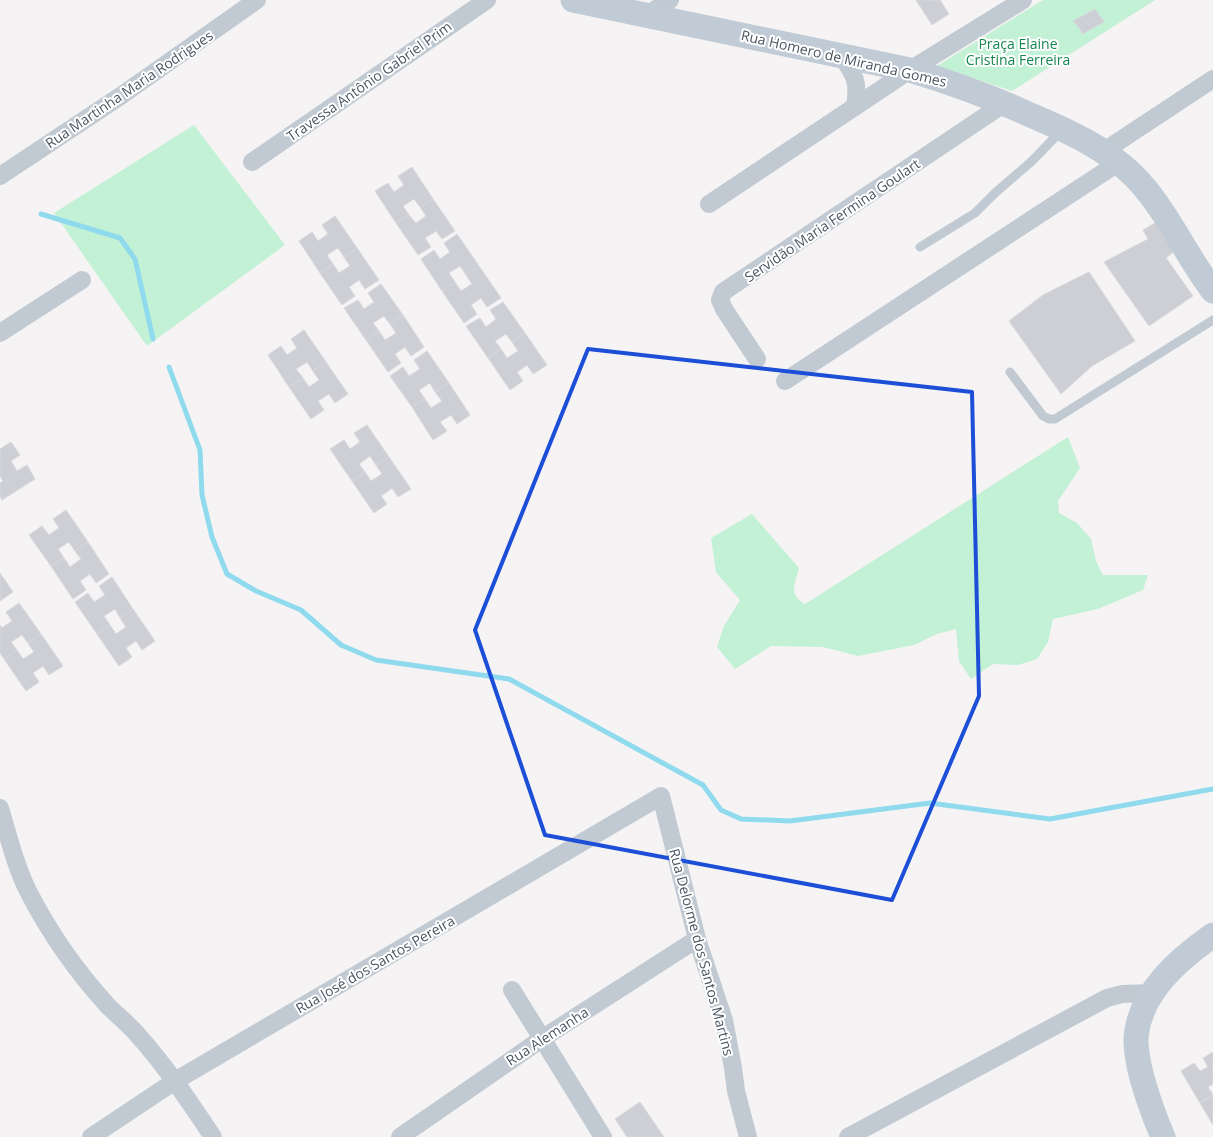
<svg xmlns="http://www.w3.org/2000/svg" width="1213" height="1137" font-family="'Open Sans',sans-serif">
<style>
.green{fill:#c3f1d5}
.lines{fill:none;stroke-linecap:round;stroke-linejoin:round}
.stream{stroke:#90daee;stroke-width:5}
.building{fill:#cdcfd5;stroke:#d7d9de}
.lane{stroke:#c1cad2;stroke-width:9}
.street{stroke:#c1cad2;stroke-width:18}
.secondary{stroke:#c1cbd6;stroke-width:25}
.marked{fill:none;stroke:#1d4ed8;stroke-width:4;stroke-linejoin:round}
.labels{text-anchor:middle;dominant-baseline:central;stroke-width:4;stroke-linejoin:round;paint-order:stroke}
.park-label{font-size:14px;fill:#17864f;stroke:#fff}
.street-label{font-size:14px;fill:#4a5661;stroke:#fff}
</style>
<rect width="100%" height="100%" fill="#f5f3f3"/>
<g class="green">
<path d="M1043,0H1155L1012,91L937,66Z"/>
<path d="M194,125L285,245L147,346L54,213Z"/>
<path d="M1068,437L1080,468L1058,501L1059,513L1077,523L1091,539L1096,561L1103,575H1148L1143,590L1098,609L1053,619L1048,642L1037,659L1018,665L993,664L971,679L959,661L956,629L937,634L914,645L858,656L823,647L771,646L735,669L717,647L724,626L740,600L716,572L711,538L752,514L799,568C795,583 788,595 805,604Z"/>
</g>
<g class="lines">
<g class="stream">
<path d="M41,214L120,238L135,259L153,339"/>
<path d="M169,367L200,450L202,495L212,537L227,574L256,591L301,610L341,645L376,660L509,679L703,785L721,810L741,819L790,821L930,803L1050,819L1213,789"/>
</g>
</g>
<g class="building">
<path d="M916,0H940L949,14L932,25Z"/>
<path d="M1095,9L1104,22L1082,34L1081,30L1073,21Z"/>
<path d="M412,167L433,199L420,207L414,199L403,206L409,215L396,223L375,191L388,183L394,192L404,185L398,176Z"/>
<path d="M433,199L455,231L442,239L436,231L425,238L431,247L418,255L396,223L409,215L416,223L426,216L420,207Z"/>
<path d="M335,216L357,248L344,257L338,248L327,255L333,264L320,273L299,241L312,232L318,241L328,234L322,225Z"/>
<path d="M1155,223L1176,250L1166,258L1193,296L1149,326L1104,262L1148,239L1143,230Z"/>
<path d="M457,234L479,266L466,275L460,266L449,273L455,282L442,291L421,259L434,250L440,259L450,252L444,243Z"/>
<path d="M357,248L379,280L365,289L359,280L349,287L355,296L342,305L320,273L333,264L339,273L350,266L344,257Z"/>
<path d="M479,266L501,298L487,307L481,298L471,305L477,314L464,323L442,291L455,282L461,291L472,284L466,275Z"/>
<path d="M1089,272L1135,341L1092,366L1061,394L1009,321L1043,295Z"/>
<path d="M381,284L403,315L390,324L384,316L373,323L379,331L366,340L344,308L358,300L364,309L374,302L368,293Z"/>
<path d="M503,302L525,333L512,342L506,334L495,341L501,349L488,358L466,326L480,318L486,327L496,319L490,310Z"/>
<path d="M403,315L424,347L411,356L405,347L395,354L401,363L388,372L366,340L379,331L385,340L396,333L390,324Z"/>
<path d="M304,330L326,362L313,371L307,362L296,369L303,378L289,387L268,355L281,346L287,355L297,348L291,339Z"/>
<path d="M525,333L547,365L533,374L527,365L517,372L523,381L510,390L488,358L501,349L507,358L518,351L512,342Z"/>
<path d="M427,351L449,383L435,392L430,383L419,390L425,399L412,407L390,376L403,367L409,376L420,369L414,360Z"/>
<path d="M326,362L348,394L335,403L329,394L318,401L324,410L311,419L289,387L303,378L309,387L319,380L313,371Z"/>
<path d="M449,383L470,415L457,424L451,415L440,422L447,431L433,440L412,407L425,399L431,408L442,401L435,392Z"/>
<path d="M367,425L389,457L376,465L370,456L359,464L365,472L352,481L330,449L344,440L350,449L360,442L354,433Z"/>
<path d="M11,442L20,455L11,461L17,471L27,465L35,479L2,500L0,496V483L3,481L0,476V449Z"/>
<path d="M389,457L411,489L398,497L392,488L381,496L387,504L374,513L352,481L365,472L371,481L382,474L376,465Z"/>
<path d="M66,510L88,542L75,551L69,542L58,549L64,558L51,566L29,535L42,526L49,535L59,528L53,519Z"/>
<path d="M88,542L109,574L96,583L90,574L80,581L86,590L73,599L51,566L64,558L70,567L81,559L75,551Z"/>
<path d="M0,573L13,592L0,601Z"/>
<path d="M112,577L133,609L120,618L115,609L104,616L110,625L97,634L75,602L88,593L94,602L105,595L99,586Z"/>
<path d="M19,603L41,634L28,643L22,635L11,642L17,650L4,659L0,653V625L2,628L12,621L6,612Z"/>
<path d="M133,609L155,641L142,650L136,641L126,648L132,657L119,666L97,634L110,625L116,634L126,627L120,618Z"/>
<path d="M41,634L63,666L49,675L43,666L33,673L39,682L26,691L4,659L17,650L23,659L34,652L28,643Z"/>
<path d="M1213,1052V1084L1208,1087L1213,1095L1200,1103L1181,1071L1194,1063L1200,1071L1208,1067L1203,1058Z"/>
<path d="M1213,1095V1125L1200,1103Z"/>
<path d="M640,1102L664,1137H627L615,1119Z"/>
</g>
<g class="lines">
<g class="lane">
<path d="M920,247L975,213L995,193L1032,161L1061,131"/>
<path d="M1010,372L1043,416L1049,419H1055L1213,320"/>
</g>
<g class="street">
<path d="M647,15L670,0"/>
<path d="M841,55C855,76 859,81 855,107"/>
<path d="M1104,151L1213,79"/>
<path d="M252,162L487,0"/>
<path d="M0,176L122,95L257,0"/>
<path d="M709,204L910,70L1023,0"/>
<path d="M0,333L82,280"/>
<path d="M757,359L724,309L720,300L723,292L1005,103"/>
<path d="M785,381L1118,163"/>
<path d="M0,808C8,835 15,865 28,891C49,932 77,972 108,1006C117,1015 127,1023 136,1033C165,1065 189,1101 213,1137"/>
<path d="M512,990L603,1137"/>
<path d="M91,1137L175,1081L661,796L697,939L724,1020L733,1068L736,1091L748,1137"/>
<path d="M400,1137L543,1038L697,939"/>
<path d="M848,1137L1107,998L1122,994L1151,993"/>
</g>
<g class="secondary">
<path d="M573,0L910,70C953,83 994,98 1035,117C1070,132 1105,148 1133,175C1166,208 1185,254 1213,291"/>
<path d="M1163,1137C1152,1111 1135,1065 1136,1037C1140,992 1179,959 1213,935"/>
</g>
</g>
<path class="marked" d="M588,349L972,392L979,696L892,900L545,835L475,630Z"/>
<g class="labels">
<g class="park-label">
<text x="1018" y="43">Praça Elaine<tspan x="1018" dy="16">Cristina Ferreira</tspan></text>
</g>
<g class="street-label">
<text transform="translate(844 58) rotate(13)">Rua Homero de Miranda Gomes</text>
<text transform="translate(369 81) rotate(-35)">Travessa Antônio Gabriel Prim</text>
<text transform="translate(129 89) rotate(-34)">Rua Martinha Maria Rodrigues</text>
<text transform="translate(832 220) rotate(-34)">Servidão Maria Fermina Goulart</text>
<text transform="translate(702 952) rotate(75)">Rua Delorme dos Santos Martins</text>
<text transform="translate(375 964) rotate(-30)">Rua José dos Santos Pereira</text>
<text transform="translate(547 1036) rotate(-33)">Rua Alemanha</text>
</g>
</g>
</svg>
